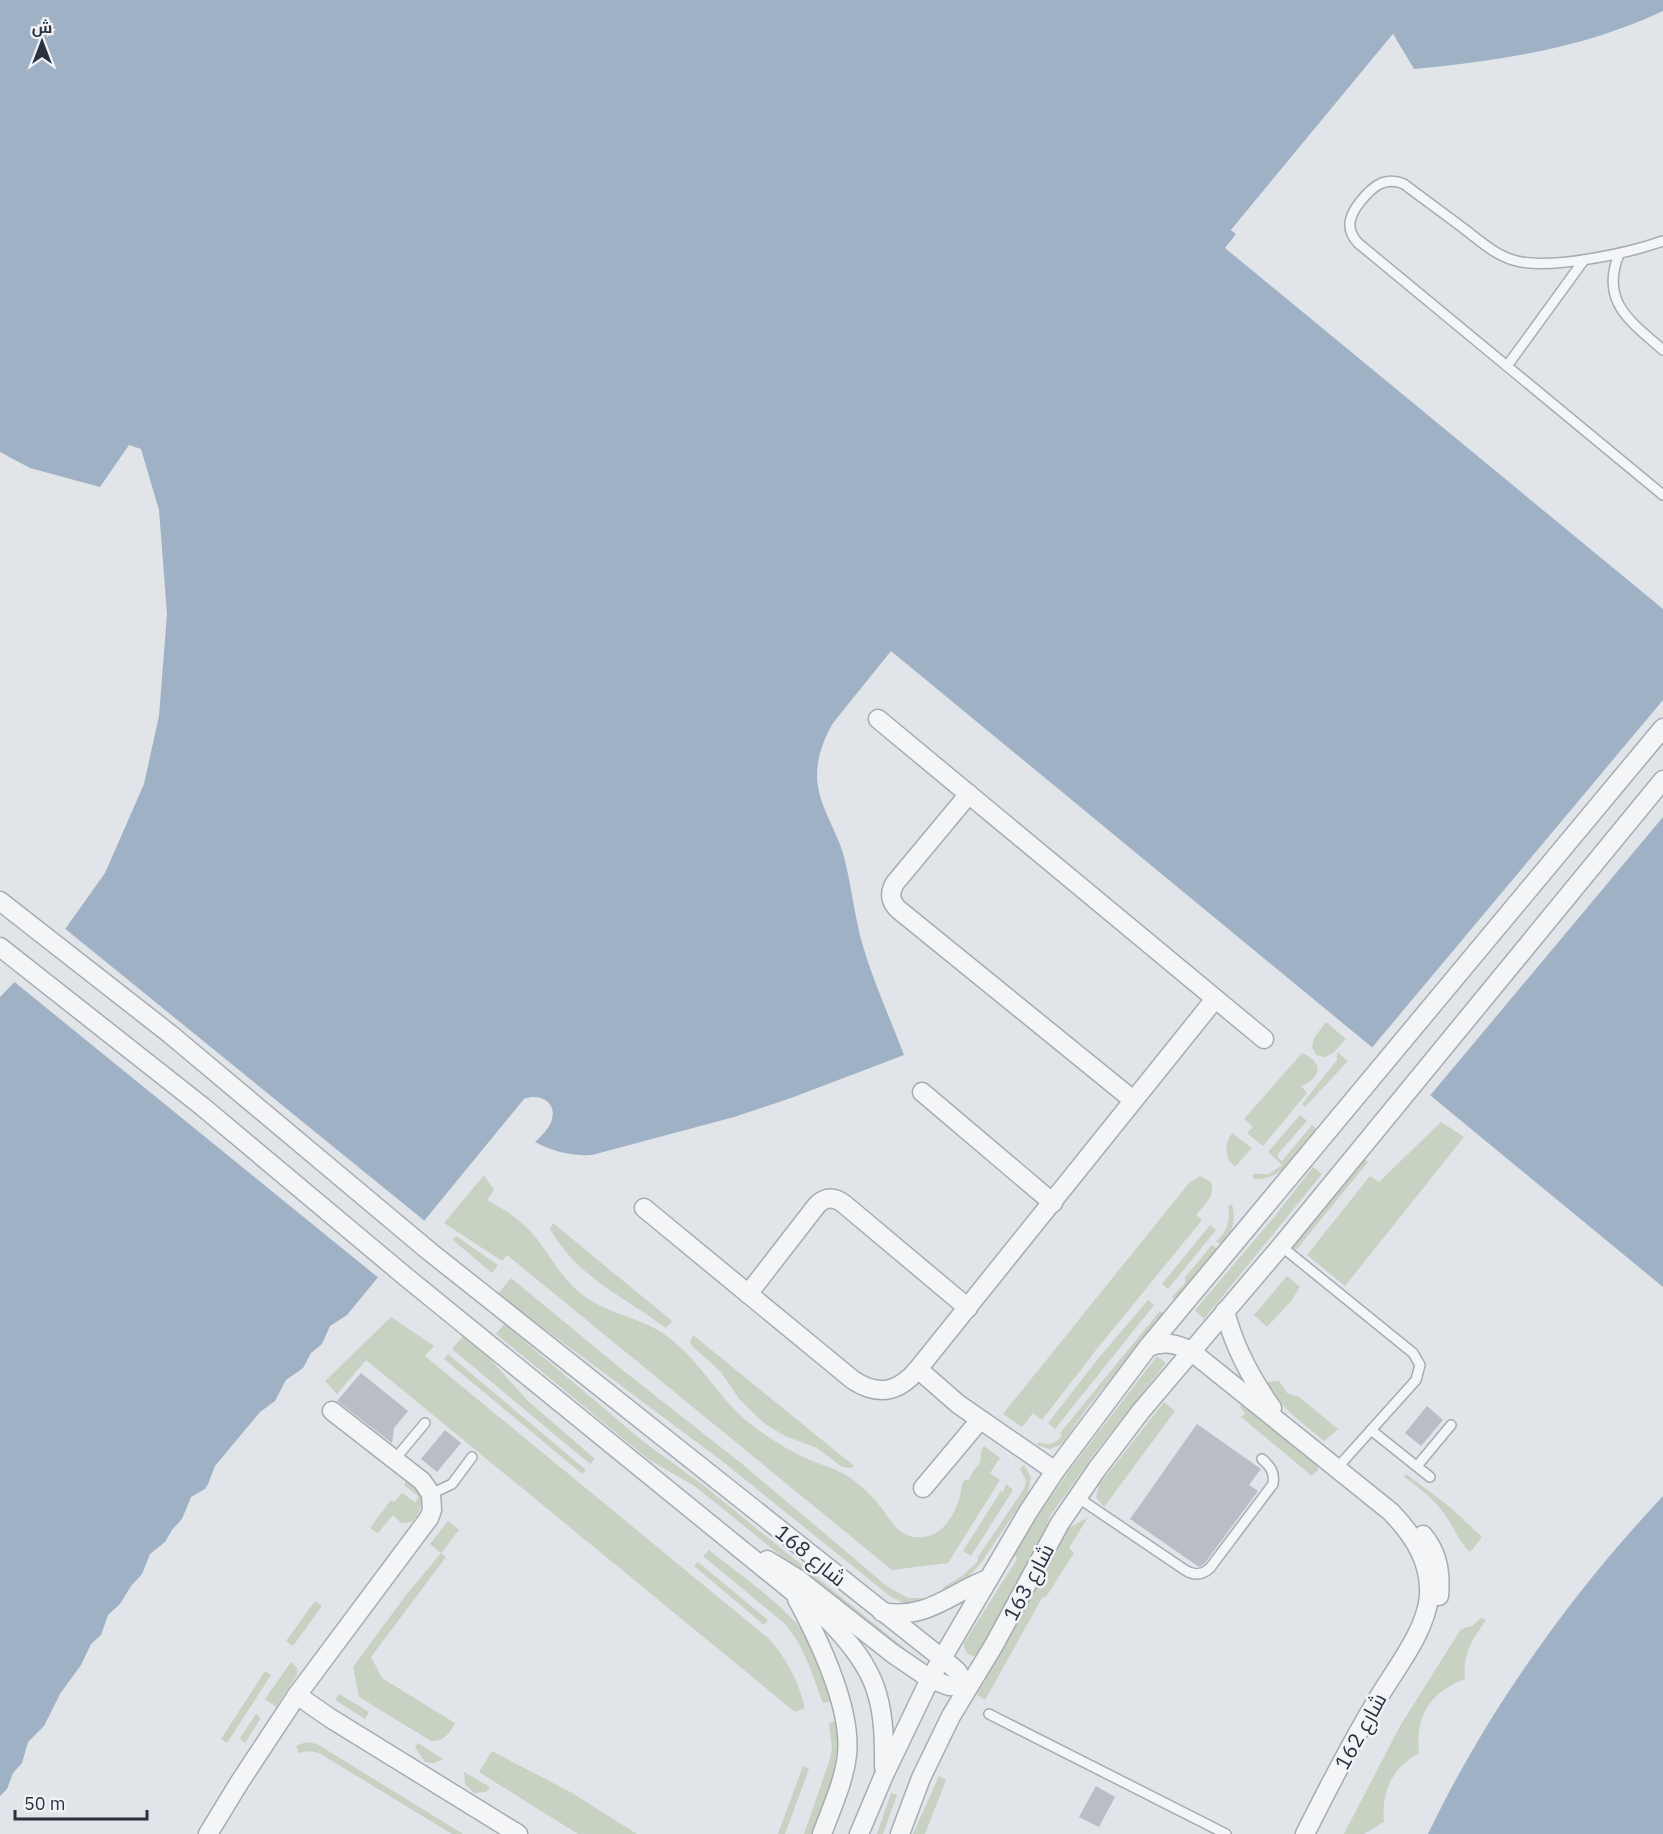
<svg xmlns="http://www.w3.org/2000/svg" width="1663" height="1834" font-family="'IBM Plex Sans',Cairo,sans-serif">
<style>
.green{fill:#c7d2c3}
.water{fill:#9fb1c5}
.pier{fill:#e1e4e8}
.building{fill:#b9bdc5}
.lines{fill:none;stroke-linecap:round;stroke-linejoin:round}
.lane-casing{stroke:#a7abb2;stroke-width:12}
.street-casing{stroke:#a7abb2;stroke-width:21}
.lane{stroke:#f3f5f7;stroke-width:9}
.street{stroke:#f3f5f7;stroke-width:18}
.labels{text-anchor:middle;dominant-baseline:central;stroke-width:5;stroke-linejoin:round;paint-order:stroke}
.street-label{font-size:21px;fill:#2b323f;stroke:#f1f3f6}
</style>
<rect width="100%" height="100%" fill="#e1e4e8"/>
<g class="green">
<path d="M1326,1022L1346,1039L1333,1053L1325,1057L1316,1055L1312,1047L1314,1038Z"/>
<path d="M1337,1052L1348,1061L1305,1107L1302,1104L1337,1060Z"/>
<path d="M1302,1053C1324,1062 1322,1078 1301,1086L1307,1093L1263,1146L1247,1133L1253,1127L1244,1119Z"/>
<path d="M1300,1115L1307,1121L1278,1154V1158L1282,1161L1312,1125L1316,1129C1299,1151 1284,1181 1253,1179V1174H1269L1282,1165L1268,1152Z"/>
<path d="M1441,1122L1464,1137L1345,1286L1307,1255L1370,1176L1379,1182Z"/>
<path d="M1232,1133L1252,1148L1235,1167C1224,1157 1224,1145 1232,1133Z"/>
<path d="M1364,1159L1368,1162L1296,1250L1291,1246Z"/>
<path d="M1313,1167L1322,1174L1204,1319L1195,1310L1275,1216Z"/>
<path d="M484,1175L494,1190L487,1200C506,1210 524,1222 537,1239C551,1257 561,1277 579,1292C604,1314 638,1316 664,1334C699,1358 717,1397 749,1423C766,1436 784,1448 803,1457C818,1464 835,1468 849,1477C859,1484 868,1492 876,1501C890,1517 897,1540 923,1537C944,1535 955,1514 960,1496C961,1492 961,1485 963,1482C968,1476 967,1484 970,1477C976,1467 972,1472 980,1463L981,1451L984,1446L1000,1458L990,1473L1000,1480L948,1563L892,1570L507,1255L502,1261L444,1223Z"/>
<path d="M1200,1176L1211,1182C1216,1196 1204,1205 1196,1215L1202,1220L1096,1350L1042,1420L1033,1413L1022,1427L1003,1414L1189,1183Z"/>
<path d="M1232,1204C1236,1221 1233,1233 1221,1245L1216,1241C1227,1232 1231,1220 1228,1206Z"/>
<path d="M553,1223L672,1321L666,1328C621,1294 581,1281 550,1229Z"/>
<path d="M1210,1225L1216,1230L1168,1289L1162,1284Z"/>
<path d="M456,1236L498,1265L492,1273L453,1240Z"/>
<path d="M1212,1245L1218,1250L1175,1300L1172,1297L1185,1283V1277Z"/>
<path d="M1287,1276L1300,1287L1291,1301L1267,1327L1254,1315Z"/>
<path d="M511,1278L625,1372L741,1463L888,1587L908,1598H923L924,1603L907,1604L891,1597L722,1461L498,1294Z"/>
<path d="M1148,1300L1154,1305L1055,1429L1048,1423L1097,1360Z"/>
<path d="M1160,1311L1164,1314L1087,1408L1062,1444L1050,1449L1037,1445L1038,1442C1048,1446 1056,1444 1062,1435L1060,1433Z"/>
<path d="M391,1317L434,1346L425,1356L768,1638C787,1659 798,1680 805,1708L795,1712L366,1360L337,1394L325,1381Z"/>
<path d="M504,1324L644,1442L703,1485L909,1652L906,1657L696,1487L648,1459L496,1334Z"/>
<path d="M693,1335L854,1466L850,1468L842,1467L817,1448L785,1436L765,1424L740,1400L720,1371L692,1346L690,1342Z"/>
<path d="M463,1336L481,1349L528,1401L595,1459L590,1464L452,1349Z"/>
<path d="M448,1354L586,1470L582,1474L444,1359Z"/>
<path d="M1157,1356L1166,1363L1095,1453L1050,1516L1037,1551L1024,1571L984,1653C974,1659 964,1656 964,1643L1017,1559L1013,1551L1071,1468Z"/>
<path d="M1279,1381L1287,1393L1299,1397L1338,1429L1324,1441C1303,1423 1279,1408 1267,1382Z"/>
<path d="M1164,1402L1175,1411L1104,1507L1096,1497L1099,1485Z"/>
<path d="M1244,1402L1318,1464V1470L1312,1476L1241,1417L1245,1413L1240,1407Z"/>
<path d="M1024,1465L1031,1477L1028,1493L981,1563L966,1579L945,1592L942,1588L962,1576L978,1561V1557L1024,1489L1026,1480L1020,1469Z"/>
<path d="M1406,1474L1450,1507L1482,1537L1470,1552C1459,1542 1455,1529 1446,1516C1435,1500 1420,1488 1404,1477Z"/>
<path d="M406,1482L421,1493C422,1506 421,1512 412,1522L401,1523L393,1515L378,1533L370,1528L391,1500L394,1502L402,1493L416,1503L418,1496L404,1485Z"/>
<path d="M1006,1484L1013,1490L971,1556L963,1551L1001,1491L1003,1492Z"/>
<path d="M1088,1517L1069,1548L1074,1553L1046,1597L1042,1598L985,1700L977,1695L1069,1528Z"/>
<path d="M448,1521L459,1530L441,1553L446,1557L371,1657L382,1678L455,1723C449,1734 444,1741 431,1741L359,1697L353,1667L406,1595L441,1553L430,1544Z"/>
<path d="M709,1550C736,1572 792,1610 809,1640C819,1658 825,1681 832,1701L823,1703C812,1674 805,1647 784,1623L703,1556Z"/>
<path d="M698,1562L768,1620L764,1625L694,1566Z"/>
<path d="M315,1601L322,1606L293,1646L286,1641Z"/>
<path d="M1481,1618L1486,1620C1472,1640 1462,1654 1465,1679C1430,1692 1415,1716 1419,1753C1392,1768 1381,1792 1384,1822L1364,1834H1344L1400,1726L1461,1629L1472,1626Z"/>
<path d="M291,1662L297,1668V1675L276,1707L265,1699Z"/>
<path d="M265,1671L271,1675L227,1743L221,1739Z"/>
<path d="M339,1694L369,1712L365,1719L335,1700Z"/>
<path d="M256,1714L261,1718L245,1743L240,1738Z"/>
<path d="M839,1720V1762L814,1834H804L830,1759L832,1747L829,1723Z"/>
<path d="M306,1742L317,1744L463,1834H452L319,1753L309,1751L299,1753L296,1746Z"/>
<path d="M418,1743L443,1759L434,1763L425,1762L415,1747Z"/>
<path d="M492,1751L572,1793L637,1834H578L479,1772Z"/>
<path d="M803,1766L809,1769L785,1834H778Z"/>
<path d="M464,1772L490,1787L486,1792L474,1793L465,1784Z"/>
<path d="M939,1776L946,1780L925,1834H913Z"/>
<path d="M891,1793L897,1795L883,1834H877Z"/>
</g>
<g class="water">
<path d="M0,0H1663V11C1585,48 1499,61 1414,69L1393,34L1231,230L1236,234L1225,248L1663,609V1287L891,651L833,723C824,739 817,756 817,775C817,803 835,827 843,853C851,883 854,913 862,943C873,981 890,1018 904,1055L791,1098L734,1117L592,1155C571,1156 554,1152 535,1142C541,1136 550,1128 552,1119C557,1101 538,1093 524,1099L347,1315L330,1326L322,1344L311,1353L303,1368L286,1380L275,1401L260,1412L215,1466L208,1484L205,1489L191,1497L182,1519L172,1530L165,1542L150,1554L142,1574L131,1586L120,1604L108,1615L101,1635L91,1644L81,1665L60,1694L44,1726L28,1742L22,1763L13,1773L7,1789L0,1796V997L63,932L105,873L144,784L159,716L167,614L159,510L141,449L129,445L100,487L30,468L0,452Z"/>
<path d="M1663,1496V1834H1428C1487,1711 1570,1595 1663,1496Z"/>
</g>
<g class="pier">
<path d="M1393,34L1415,72L1411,71L1393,39L1235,230L1238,232L1236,234L1231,230Z"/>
<path d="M1663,700V817L1428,1098L1370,1050Z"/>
<path d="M63,927L426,1222L380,1279L12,980Z"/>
</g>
<g class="building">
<path d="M361,1373L408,1411L394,1428L392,1443L337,1401Z"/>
<path d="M1427,1406L1443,1420L1421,1446L1405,1433Z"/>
<path d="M1197,1424L1261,1469L1249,1485L1258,1491L1205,1563L1199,1567L1130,1519Z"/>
<path d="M445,1430L461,1443L437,1472L421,1459Z"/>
<path d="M1096,1786L1115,1797L1099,1827L1079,1817Z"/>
</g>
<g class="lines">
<defs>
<g id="lane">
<path d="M1663,241C1629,253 1548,271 1513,260C1496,255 1481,242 1467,231C1446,215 1425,200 1404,184C1384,176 1372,187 1360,202C1349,216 1345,229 1358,243L1663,495"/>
<path d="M1619,254C1600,302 1630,321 1663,350"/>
<path d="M1507,366L1584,260"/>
<path d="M1281,1246L1413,1353L1420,1365L1416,1380L1337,1468"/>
<path d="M1371,1430L1430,1477"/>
<path d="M395,1459L425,1423"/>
<path d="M1417,1466L1451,1425"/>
<path d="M431,1494L452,1484L472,1457"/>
<path d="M1077,1497L1185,1570C1194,1576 1202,1575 1210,1568L1273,1484C1275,1472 1270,1466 1262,1459"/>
<path d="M989,1714L1226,1834"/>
</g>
<g id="street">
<path d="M878,719L1264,1039"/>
<path d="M969,794L895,883C889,893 890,902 899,910L1133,1100"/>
<path d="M0,901L170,1034L429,1251L949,1664L957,1671L968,1687"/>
<path d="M0,947L203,1107L406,1277L829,1621C877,1670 885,1699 884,1767"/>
<path d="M922,1092L1053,1203"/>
<path d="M644,1208L853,1380C879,1397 899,1392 918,1369L1215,999"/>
<path d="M748,1294L817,1205C826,1196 835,1197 844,1204L968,1308"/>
<path d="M1225,1311C1234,1347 1250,1377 1272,1408"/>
<path d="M1148,1347C1164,1341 1177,1343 1192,1352L1391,1512C1414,1536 1431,1562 1429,1596C1426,1633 1392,1673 1374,1705C1349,1747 1327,1790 1305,1834"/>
<path d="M918,1369L958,1404L1055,1471"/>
<path d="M923,1488L980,1420"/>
<path d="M1423,1535C1438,1553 1441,1572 1439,1596"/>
<path d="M767,1560L798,1579L892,1653L930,1679L949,1686L968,1687"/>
<path d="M797,1599C819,1640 852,1708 847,1755C844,1782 831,1809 822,1834"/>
<path d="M882,1612C927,1620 949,1594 988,1579"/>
<path d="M297,1695L330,1718L518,1834"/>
<path d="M208,1834L239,1783L297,1695L429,1518L432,1510L431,1494L422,1481L332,1411"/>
<path d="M859,1834L884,1775L930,1679L1028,1512L1055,1471L1148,1347L1663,728"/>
<path d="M900,1834L921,1778L951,1716L994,1645L1060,1523L1097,1469L1141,1411L1281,1246L1663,780"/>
</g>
</defs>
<use href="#lane" class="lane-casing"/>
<use href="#street" class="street-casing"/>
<use href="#lane" class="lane"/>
<use href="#street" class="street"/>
</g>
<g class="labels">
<g class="street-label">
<text transform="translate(811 1555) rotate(39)">شارع 168</text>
<text transform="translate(1028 1582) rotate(-62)">شارع 163</text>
<text transform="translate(1360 1731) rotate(-61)">شارع 162</text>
</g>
</g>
<g transform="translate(42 42)" stroke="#f1f3f6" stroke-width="4.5" paint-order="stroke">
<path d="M0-4.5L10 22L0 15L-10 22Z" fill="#2b323f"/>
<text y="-9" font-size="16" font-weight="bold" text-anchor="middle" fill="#2b323f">ش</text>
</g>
<path d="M15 1810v9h132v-9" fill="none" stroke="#2b323f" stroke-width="3"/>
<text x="24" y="1810" font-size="18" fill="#2b323f" stroke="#f1f3f6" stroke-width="4.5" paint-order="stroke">50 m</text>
</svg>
